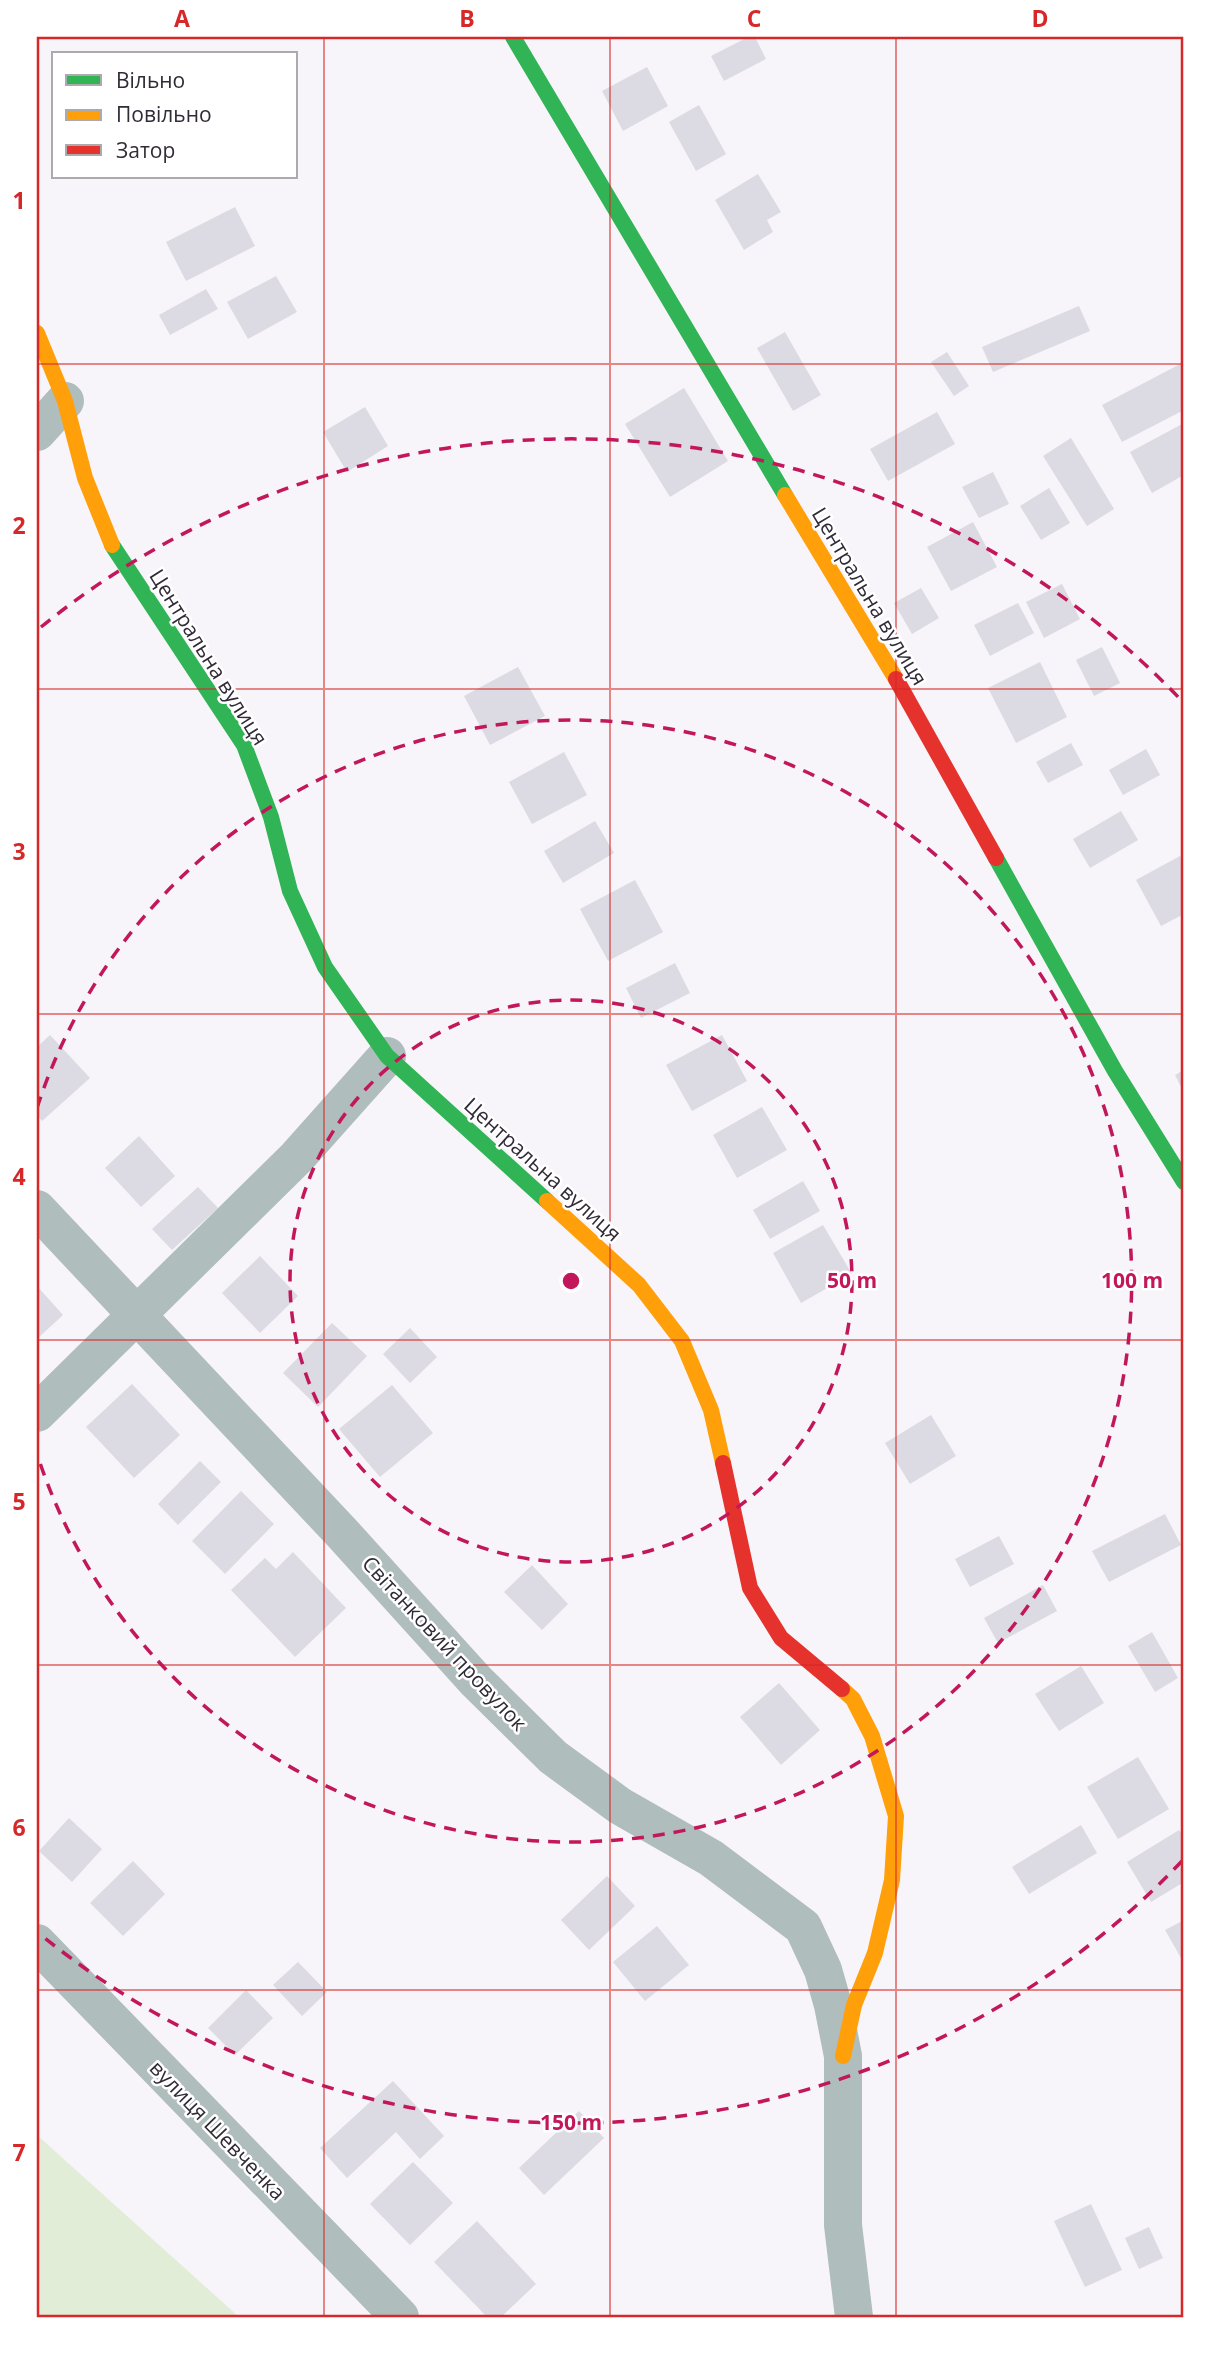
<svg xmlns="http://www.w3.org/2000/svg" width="1221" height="2354" font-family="'Open Sans',sans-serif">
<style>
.green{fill:#e2edd7}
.building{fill:#dcdbe3}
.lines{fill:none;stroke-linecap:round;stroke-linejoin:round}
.street{stroke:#afbdbd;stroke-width:38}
.fast{stroke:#30b455;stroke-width:16}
.slow{stroke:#ff9f0a;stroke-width:16}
.jam{stroke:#e5322d;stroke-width:16}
.grid{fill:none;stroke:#d62828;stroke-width:2;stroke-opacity:0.55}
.ring{fill:none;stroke:#c2185b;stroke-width:3.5;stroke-dasharray:12 9}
.labels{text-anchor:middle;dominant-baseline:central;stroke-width:5;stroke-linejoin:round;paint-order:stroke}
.street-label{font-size:21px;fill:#312b37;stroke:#fff}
.centre{fill:#c2185b;stroke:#fff;stroke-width:3.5}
.ring-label{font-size:21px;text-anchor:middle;font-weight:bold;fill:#c2185b;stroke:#fff;stroke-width:5;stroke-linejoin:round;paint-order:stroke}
.neatline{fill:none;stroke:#d62828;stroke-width:2.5}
.grid-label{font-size:23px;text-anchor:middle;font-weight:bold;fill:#d62828}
</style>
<rect width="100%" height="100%" fill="#f7f5f9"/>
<path class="green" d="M37,2135L239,2317H37Z"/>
<g class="building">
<path d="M748,37H755L766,59L724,81L711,56Z"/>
<path d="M647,67L668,106L623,131L602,91Z"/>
<path d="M699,105L726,154L696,171L669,122Z"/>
<path d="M758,174L781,212L767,220L773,232L744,250L715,200Z"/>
<path d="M235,207L255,246L186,281L166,242Z"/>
<path d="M276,276L297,312L248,339L227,302Z"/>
<path d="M206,289L218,309L170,335L159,315Z"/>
<path d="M1079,306L1090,331L993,372L982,347Z"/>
<path d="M785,332L821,395L793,411L757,348Z"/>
<path d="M947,352L969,386L954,396L931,362Z"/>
<path d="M1184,362V410L1122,442L1102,405Z"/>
<path d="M684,388L728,461L670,497L625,424Z"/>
<path d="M365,407L388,446L347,472L323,432Z"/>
<path d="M937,412L955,444L888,481L870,449Z"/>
<path d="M1184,423V475L1152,493L1130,452Z"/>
<path d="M1071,438L1114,509L1087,526L1043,456Z"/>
<path d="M993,472L1009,504L979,518L962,487Z"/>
<path d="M1049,488L1070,523L1041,540L1020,506Z"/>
<path d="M973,522L997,567L951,591L927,547Z"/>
<path d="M1062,584L1080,619L1044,638L1026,602Z"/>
<path d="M921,588L939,618L912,634L894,603Z"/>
<path d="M1018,603L1034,633L990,656L974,625Z"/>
<path d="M1102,647L1120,683L1094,696L1076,660Z"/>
<path d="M1040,662L1067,717L1016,743L988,688Z"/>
<path d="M518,667L545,716L490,745L464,696Z"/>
<path d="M1071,743L1083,765L1048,783L1036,762Z"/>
<path d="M1146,749L1160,775L1123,795L1109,770Z"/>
<path d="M564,752L587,795L532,824L509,782Z"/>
<path d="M1121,811L1138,840L1090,868L1073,839Z"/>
<path d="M595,821L614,853L563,883L544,851Z"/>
<path d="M1180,856L1184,864V914L1161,926L1136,880Z"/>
<path d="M635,880L663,932L608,961L580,909Z"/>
<path d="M675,963L690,993L641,1018L626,988Z"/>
<path d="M50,1035L90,1078L42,1121L37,1115V1047Z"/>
<path d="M722,1035L747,1081L692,1111L666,1065Z"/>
<path d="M1184,1070V1093L1175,1075Z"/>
<path d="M762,1107L787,1150L737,1178L713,1135Z"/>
<path d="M139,1136L175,1176L141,1207L105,1168Z"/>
<path d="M803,1181L820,1211L770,1239L753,1210Z"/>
<path d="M198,1187L218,1208L172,1250L152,1229Z"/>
<path d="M823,1225L852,1274L801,1303L773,1253Z"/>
<path d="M260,1256L298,1296L260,1333L222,1293Z"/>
<path d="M37,1286L63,1315L37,1339Z"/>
<path d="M332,1323L367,1356L318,1407L283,1373Z"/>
<path d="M410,1328L437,1357L410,1383L383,1354Z"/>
<path d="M132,1384L180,1435L134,1478L86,1427Z"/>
<path d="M392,1385L433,1433L380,1477L339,1429Z"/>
<path d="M931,1415L956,1456L910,1484L885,1443Z"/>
<path d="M200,1461L221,1482L178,1525L158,1504Z"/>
<path d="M241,1491L274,1524L225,1574L192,1541Z"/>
<path d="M1165,1514L1181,1545L1109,1582L1092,1551Z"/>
<path d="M999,1536L1014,1564L970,1587L955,1559Z"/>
<path d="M293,1552L346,1608L295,1657L231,1590L265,1558L276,1569Z"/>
<path d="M532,1565L568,1604L542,1630L504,1592Z"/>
<path d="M1043,1585L1057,1611L998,1643L984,1618Z"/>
<path d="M1152,1632L1178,1678L1155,1692L1128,1646Z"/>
<path d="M1081,1666L1104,1703L1059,1731L1035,1694Z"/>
<path d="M779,1683L820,1730L781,1765L740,1717Z"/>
<path d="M1138,1757L1169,1809L1118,1839L1087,1787Z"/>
<path d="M69,1818L102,1849L72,1882L39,1851Z"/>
<path d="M1081,1825L1097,1853L1029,1894L1012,1867Z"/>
<path d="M1179,1830L1184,1838V1882L1151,1902L1127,1862Z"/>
<path d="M133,1861L165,1894L123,1936L90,1903Z"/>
<path d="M607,1876L635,1906L589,1950L561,1920Z"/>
<path d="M1184,1920V1957L1181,1958L1165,1930Z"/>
<path d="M657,1926L689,1965L645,2001L613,1962Z"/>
<path d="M298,1962L327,1992L302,2016L273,1985Z"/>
<path d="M246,1990L273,2018L235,2055L208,2028Z"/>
<path d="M393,2081L444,2136L420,2159L396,2132L347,2178L320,2148Z"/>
<path d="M579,2111L604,2138L544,2195L519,2168Z"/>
<path d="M413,2162L453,2203L410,2245L370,2204Z"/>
<path d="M1091,2204L1122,2270L1085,2287L1054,2221Z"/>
<path d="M477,2221L536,2284L501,2317H487L434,2262Z"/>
<path d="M1149,2227L1163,2258L1139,2269L1125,2238Z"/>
</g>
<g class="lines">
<g class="street">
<path d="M37,432L65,401"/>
<path d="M37,1209L342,1533L476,1681L553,1757L620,1806L711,1858L803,1927L823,1970L833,2005L843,2056V2225L854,2317"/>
<path d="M37,1413L297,1157L387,1056"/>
<path d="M37,1943L400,2317"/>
</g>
<g class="fast">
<path d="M513,37L785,495"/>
<path d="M112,545L244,745L271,817L290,891L325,967L387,1056L547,1201"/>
<path d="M996,858L1115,1071L1184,1182"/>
</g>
<g class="slow">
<path d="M37,333L65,401L85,478L112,545"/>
<path d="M785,495L896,679"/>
<path d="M547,1201L639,1285L682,1341L711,1410L723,1463"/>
<path d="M842,1689L853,1699L872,1736L896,1816L892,1880L875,1953L854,2005L843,2056"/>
</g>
<g class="jam">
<path d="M896,679L996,858"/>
<path d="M723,1463L750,1588L781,1638L842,1689"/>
</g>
</g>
<path class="grid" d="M324,37V2317M610,37V2317M896,37V2317M37,364H1184M37,689H1184M37,1014H1184M37,1340H1184M37,1665H1184M37,1990H1184"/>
<g class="ring">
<circle cx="571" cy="1281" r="281"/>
<path d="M37 1108A561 561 0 1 1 37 1454"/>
<path d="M1182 1861A842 842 0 0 1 41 1935M41 627A842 842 0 0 1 1182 701"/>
</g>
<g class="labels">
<g class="street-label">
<text transform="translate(870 596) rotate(59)">Центральна вулиця</text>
<text transform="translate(209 657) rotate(58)">Центральна вулиця</text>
<text transform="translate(543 1169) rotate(42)">Центральна вулиця</text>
<text transform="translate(445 1643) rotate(47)">Світанковий провулок</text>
<text transform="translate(218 2130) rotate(46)">вулиця Шевченка</text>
</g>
</g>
<circle cx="571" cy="1281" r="10" class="centre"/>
<g class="ring-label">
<text x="852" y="1288">50 m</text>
<text x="1132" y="1288">100 m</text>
<text x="571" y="2130">150 m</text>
</g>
<rect width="1221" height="2354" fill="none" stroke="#ffffff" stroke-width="77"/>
<rect x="52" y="52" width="245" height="126" fill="#ffffff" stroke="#adaaaf" stroke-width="2"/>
<rect x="66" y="75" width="35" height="10" fill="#30b455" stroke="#adaaaf" stroke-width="2"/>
<text x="116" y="88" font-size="21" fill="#312b37">Вільно</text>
<rect x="66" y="110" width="35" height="10" fill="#ff9f0a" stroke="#adaaaf" stroke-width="2"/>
<text x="116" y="122" font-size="21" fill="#312b37">Повільно</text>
<rect x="66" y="145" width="35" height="10" fill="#e5322d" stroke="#adaaaf" stroke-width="2"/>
<text x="116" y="158" font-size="21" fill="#312b37">Затор</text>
<rect x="38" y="38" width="1144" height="2278" class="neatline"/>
<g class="grid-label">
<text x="182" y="27">A</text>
<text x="467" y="27">B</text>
<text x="754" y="27">C</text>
<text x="1040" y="27">D</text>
<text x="19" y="209">1</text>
<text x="19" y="534">2</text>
<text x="19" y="860">3</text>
<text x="19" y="1185">4</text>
<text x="19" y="1510">5</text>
<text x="19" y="1836">6</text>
<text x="19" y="2161">7</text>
</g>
</svg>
